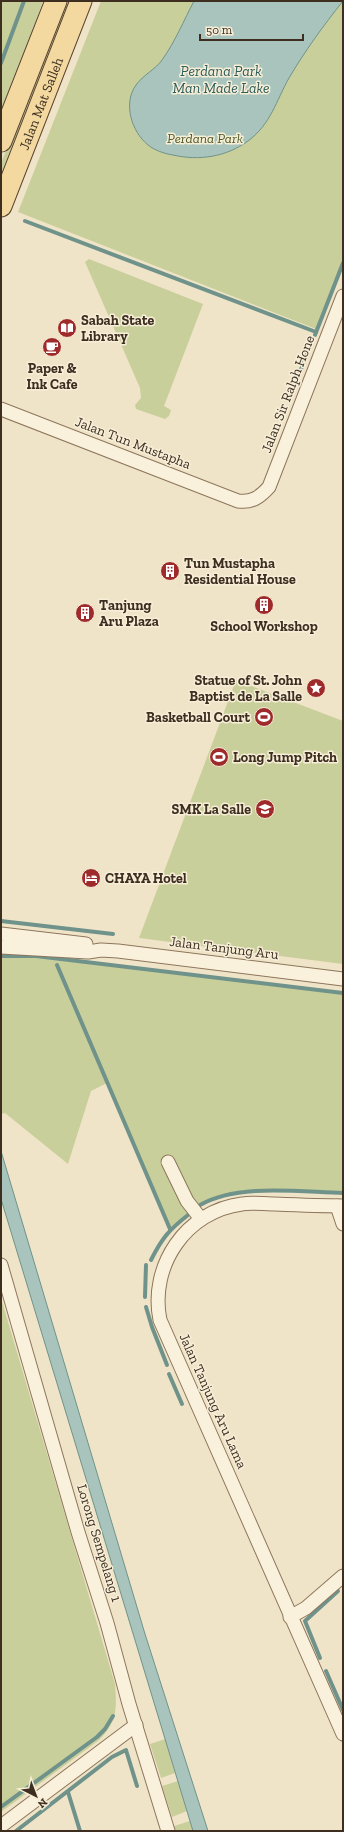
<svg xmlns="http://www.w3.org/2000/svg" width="344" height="1832" font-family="'Zilla Slab',serif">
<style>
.green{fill:#c9cf9b}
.water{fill:#a9c4bc;stroke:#6f938a}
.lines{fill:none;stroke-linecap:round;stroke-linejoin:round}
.stream{stroke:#6f938a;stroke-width:4}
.street-casing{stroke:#8d765c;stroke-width:15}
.primary-casing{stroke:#5b4430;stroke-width:23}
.street{stroke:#faf1dc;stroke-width:13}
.primary{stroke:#f3d9a0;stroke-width:21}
.labels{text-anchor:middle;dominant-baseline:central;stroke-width:3;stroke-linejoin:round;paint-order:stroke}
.street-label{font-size:14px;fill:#3d2e20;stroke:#f7eed8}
.park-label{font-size:14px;font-style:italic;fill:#4d5a26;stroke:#f7eed8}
.poi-label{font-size:14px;font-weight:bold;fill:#3d2e20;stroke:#f7eed8;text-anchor:start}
.water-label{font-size:15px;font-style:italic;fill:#2f5d5a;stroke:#f7eed8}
</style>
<rect width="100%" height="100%" fill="#f0e4c8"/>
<g class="green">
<path d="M1,1H43L34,27L1,113Z"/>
<path d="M64,1H73L1,186V163Z"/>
<path d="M101,1H343V261L316,329L18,212Z"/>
<path d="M89,259L203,304L164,406L171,410L169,416L165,419L136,409L135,405L141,398L140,388L85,262Z"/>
<path d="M236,680L343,721V964L139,938Z"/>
<path d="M1,956H36L343,993V1193C303,1192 242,1184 206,1202C193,1208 181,1220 170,1229L107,1083L91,1091L68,1164L5,1113L1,1114Z"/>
<path d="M1,1298L115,1684C117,1710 117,1722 98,1741L1,1812Z"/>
<path d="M165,1739L175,1773L161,1778L150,1744Z"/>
<path d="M178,1781L187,1811L172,1817L162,1786Z"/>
<path d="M190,1821L193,1831H175L174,1826Z"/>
</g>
<g class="water">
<path d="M194,1H343C323,26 305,51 289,78C276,101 271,124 248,141C226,157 199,161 173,155C165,154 154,150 148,145C131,131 123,103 136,85C143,75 156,69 162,60C175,42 184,20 194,1Z"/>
<path d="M1,1151L145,1634L208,1831H193L1,1199Z"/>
</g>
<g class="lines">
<g class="stream">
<path d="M1,63L24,1"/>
<path d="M25,221L316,332"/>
<path d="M315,335L343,263"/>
<path d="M298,377L307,354"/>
<path d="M1,921L113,934"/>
<path d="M1,956H36L343,993"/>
<path d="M57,965L170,1229"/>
<path d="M200,1205C238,1183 300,1192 343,1193"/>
<path d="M151,1260C162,1238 169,1230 188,1215"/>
<path d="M145,1297L146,1265"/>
<path d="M146,1307L152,1327L167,1365"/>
<path d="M169,1374L182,1404"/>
<path d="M320,1658L305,1621L338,1591"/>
<path d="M326,1671L343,1710"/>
<path d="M68,1792L80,1831"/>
<path d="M1,1807L97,1737L105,1729L113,1716"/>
<path d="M16,1831L112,1757L126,1750L137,1786"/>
</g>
<defs>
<g id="street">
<path d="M1,409L238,501C252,503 260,497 269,487L343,296"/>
<path d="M1,934L86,944"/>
<path d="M1,947L88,952L101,950L118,951L343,979"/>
<path d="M168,1162L187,1201L201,1219"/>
<path d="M337,1206L343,1224"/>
<path d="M343,1206C319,1206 296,1205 272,1204C263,1204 252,1202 242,1204C186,1211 149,1266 160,1320L343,1734"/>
<path d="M1,1265L78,1532L107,1623L129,1704L168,1831"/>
<path d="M290,1617L306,1608L343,1576"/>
<path d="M1,1826L136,1725"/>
</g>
<g id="primary">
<path d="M1,141L56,1"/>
<path id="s1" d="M1,206L81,1"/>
</g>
</defs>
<use href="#street" class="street-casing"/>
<use href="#primary" class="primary-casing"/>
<use href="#street" class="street"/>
<use href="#primary" class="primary"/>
</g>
<defs>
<symbol id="library-disc" viewBox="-11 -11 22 22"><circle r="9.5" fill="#9e2a2b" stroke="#f7eed8"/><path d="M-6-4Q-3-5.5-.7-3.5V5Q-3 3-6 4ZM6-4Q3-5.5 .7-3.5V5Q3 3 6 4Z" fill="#fff"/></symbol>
<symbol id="cafe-disc" viewBox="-11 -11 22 22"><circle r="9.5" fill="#9e2a2b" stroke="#f7eed8"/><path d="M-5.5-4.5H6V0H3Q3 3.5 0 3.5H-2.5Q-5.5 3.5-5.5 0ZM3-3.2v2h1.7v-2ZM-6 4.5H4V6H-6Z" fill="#fff"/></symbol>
<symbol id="building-disc" viewBox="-11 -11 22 22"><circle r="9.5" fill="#9e2a2b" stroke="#f7eed8"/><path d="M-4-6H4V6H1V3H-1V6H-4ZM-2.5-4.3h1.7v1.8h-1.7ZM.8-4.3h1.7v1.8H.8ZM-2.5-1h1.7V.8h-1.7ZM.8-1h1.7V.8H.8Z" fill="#fff"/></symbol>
<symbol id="sight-disc" viewBox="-11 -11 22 22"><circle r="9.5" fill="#9e2a2b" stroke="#f7eed8"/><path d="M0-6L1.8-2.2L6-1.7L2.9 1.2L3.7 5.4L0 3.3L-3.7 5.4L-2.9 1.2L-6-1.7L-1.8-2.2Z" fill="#fff"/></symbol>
<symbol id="stadium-disc" viewBox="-11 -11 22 22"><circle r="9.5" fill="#9e2a2b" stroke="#f7eed8"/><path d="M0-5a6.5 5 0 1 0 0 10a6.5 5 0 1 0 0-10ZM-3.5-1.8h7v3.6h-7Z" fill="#fff"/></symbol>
<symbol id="school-disc" viewBox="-11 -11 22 22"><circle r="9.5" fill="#9e2a2b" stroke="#f7eed8"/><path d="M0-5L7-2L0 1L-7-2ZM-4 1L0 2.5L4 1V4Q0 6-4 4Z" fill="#fff"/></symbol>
<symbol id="hotel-disc" viewBox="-11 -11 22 22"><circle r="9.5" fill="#9e2a2b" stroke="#f7eed8"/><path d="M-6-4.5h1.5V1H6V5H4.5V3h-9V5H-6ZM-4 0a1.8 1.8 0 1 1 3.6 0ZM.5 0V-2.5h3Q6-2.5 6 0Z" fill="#fff"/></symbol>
</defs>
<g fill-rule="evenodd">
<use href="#library-disc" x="56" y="317" width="22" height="22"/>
<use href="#cafe-disc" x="41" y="336" width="22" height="22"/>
<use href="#building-disc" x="159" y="560" width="22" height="22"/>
<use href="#building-disc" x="253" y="594" width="22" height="22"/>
<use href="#building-disc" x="74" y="602" width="22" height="22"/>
<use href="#sight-disc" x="305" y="677" width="22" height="22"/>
<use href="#stadium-disc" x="253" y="706" width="22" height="22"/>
<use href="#stadium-disc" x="208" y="746" width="22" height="22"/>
<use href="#school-disc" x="254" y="798" width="22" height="22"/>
<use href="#hotel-disc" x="80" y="867" width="22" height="22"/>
</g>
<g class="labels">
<g class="street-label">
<text stroke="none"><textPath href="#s1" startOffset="110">Jalan Mat Salleh</textPath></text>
<text transform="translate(288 394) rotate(-69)">Jalan Sir Ralph Hone</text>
<text transform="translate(133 443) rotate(21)">Jalan Tun Mustapha</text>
<text transform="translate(224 948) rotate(7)">Jalan Tanjung Aru</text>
<text transform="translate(213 1401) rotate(66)">Jalan Tanjung Aru Lama</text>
<text transform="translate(99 1543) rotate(73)">Lorong Sempelang 1</text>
</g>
<g class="park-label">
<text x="205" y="138">Perdana Park</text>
</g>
<g class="poi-label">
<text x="81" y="320">Sabah State<tspan x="81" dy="16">Library</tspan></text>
<text x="52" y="368" text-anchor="middle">Paper &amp;<tspan x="52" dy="16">Ink Cafe</tspan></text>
<text x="184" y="563">Tun Mustapha<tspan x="184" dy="16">Residential House</tspan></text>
<text x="99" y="605">Tanjung<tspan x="99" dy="16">Aru Plaza</tspan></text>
<text x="264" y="626" text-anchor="middle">School Workshop</text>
<text x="302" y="680" text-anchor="end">Statue of St. John<tspan x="302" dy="16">Baptist de La Salle</tspan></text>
<text x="250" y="717" text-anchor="end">Basketball Court</text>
<text x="233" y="757">Long Jump Pitch</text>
<text x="251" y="809" text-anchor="end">SMK La Salle</text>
<text x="105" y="878">CHAYA Hotel</text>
</g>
<g class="water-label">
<text x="221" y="71">Perdana Park<tspan x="221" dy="17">Man Made Lake</tspan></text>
</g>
</g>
<rect width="344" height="1832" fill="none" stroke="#3d2e20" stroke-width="4"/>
<g transform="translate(36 1796) rotate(138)" stroke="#f7eed8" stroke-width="3" paint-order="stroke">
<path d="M0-3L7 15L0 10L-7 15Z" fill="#3d2e20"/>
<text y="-6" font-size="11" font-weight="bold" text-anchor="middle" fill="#3d2e20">N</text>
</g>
<path d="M200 34v6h103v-6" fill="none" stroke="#3d2e20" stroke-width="2"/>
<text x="206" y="34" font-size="12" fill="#3d2e20" stroke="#f7eed8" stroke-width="3" paint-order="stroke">50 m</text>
</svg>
